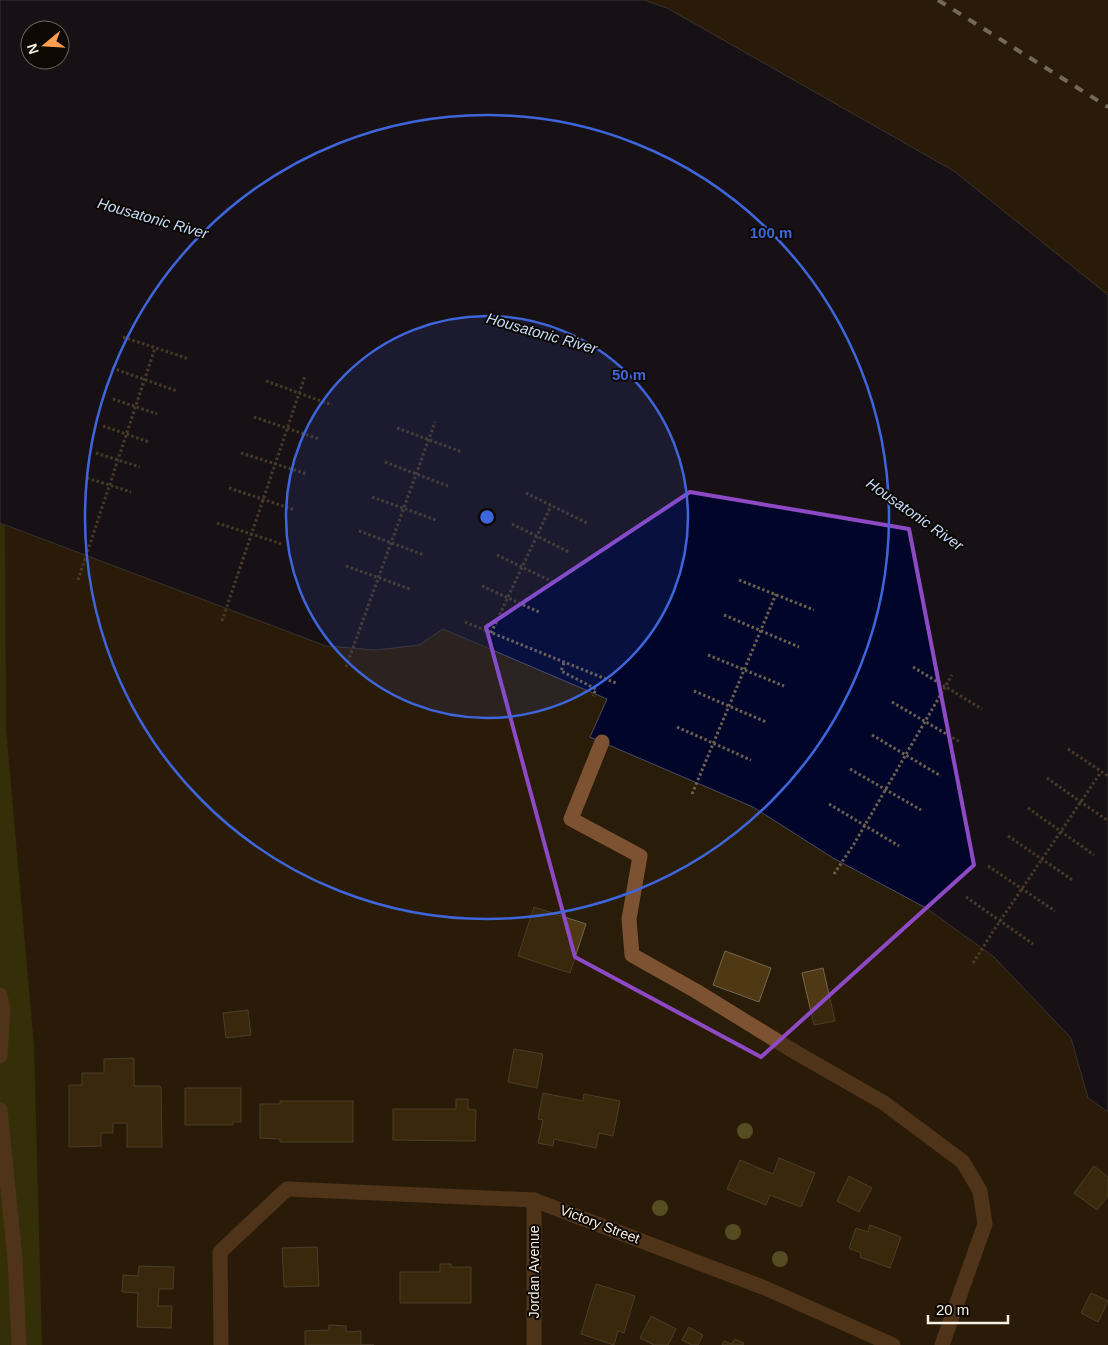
<svg xmlns="http://www.w3.org/2000/svg" width="1108" height="1345" font-family="Arial,sans-serif">
<style>
.green{fill:#42450d}
.water{fill:#000529;stroke:#4b4c61;fill-rule:evenodd}
.building{fill:#4f3914;stroke:#756650}
.lines{fill:none;stroke-linecap:round;stroke-linejoin:round}
.path{stroke:#6c604f;stroke-width:3;stroke-dasharray:2.5 2.5;stroke-linecap:butt}
.minor{stroke:#7c5232;stroke-width:15}
.rail{stroke:#cfc6b8;stroke-width:4;stroke-dasharray:9 9;stroke-linecap:butt}
.tree{fill:#898844}
.marked{fill:none;stroke:#8e49c5;stroke-width:4;stroke-linejoin:round}
.ring{fill:none;stroke:#3e66da;stroke-width:2.5}
.labels{text-anchor:middle;dominant-baseline:central;stroke-width:4;stroke-linejoin:round;paint-order:stroke}
.street-label{font-size:14px;fill:#f9f0e4;stroke:#0d0802}
.water-label{font-size:15px;font-style:italic;fill:#c3dbfc;stroke:#0d0802}
.centre{fill:#3e66da;stroke:#0d0802;stroke-width:2.5}
.ring-label{font-size:15px;text-anchor:middle;font-weight:bold;fill:#3e66da;stroke:#0d0802;stroke-width:4;stroke-linejoin:round;paint-order:stroke}
</style>
<rect width="100%" height="100%" fill="#291c08"/>
<path class="green" d="M0,523L5,525L6,729L34,1046L42,1345H0Z"/>
<path class="water" d="M0,0H644L667,8L954,171L1108,295V1112L1088,1098L1071,1038L994,957L926,908L833,858L753,807L590,737L607,699L443,629L419,645L376,650L326,646L0,523ZM30,30H60V60H30Z"/>
<g class="building">
<path d="M534,907L586,924L570,973L518,956Z"/>
<path d="M725,951L771,968L759,1002L713,985Z"/>
<path d="M823,968L835,1021L814,1025L802,973Z"/>
<path d="M248,1010L251,1035L226,1038L223,1013Z"/>
<path d="M514,1049L543,1054L537,1088L508,1082Z"/>
<path d="M134,1058V1086H160L161,1087L162,1147H127V1123H113V1133H101V1146L69,1147V1085H82V1073H104V1059Z"/>
<path d="M185,1088H241V1122H233V1125H185Z"/>
<path d="M543,1093L583,1101L584,1094L620,1101L613,1136L599,1133L596,1148L554,1139L553,1146L538,1143L543,1120L538,1119Z"/>
<path d="M456,1099H468V1109L476,1110L475,1141L393,1140V1109H456Z"/>
<path d="M280,1101H353V1142H280V1139L260,1138V1104H280Z"/>
<path d="M779,1158L815,1173L801,1207L770,1195L766,1205L727,1189L740,1160L773,1174Z"/>
<path d="M1094,1166L1108,1177V1196L1097,1210L1074,1193Z"/>
<path d="M849,1176L872,1188L859,1212L837,1201Z"/>
<path d="M870,1225L901,1237L890,1268L860,1257L861,1253L849,1248L856,1228L868,1232Z"/>
<path d="M317,1247L319,1286L284,1287L282,1248Z"/>
<path d="M440,1264H451V1267H471V1303H400V1272H440Z"/>
<path d="M139,1266L174,1267L173,1289H159L158,1306H172L171,1328L137,1327L138,1293L122,1292L123,1275L138,1276Z"/>
<path d="M596,1284L635,1296L624,1333L618,1331L614,1345L581,1334Z"/>
<path d="M1091,1293L1108,1301L1098,1322L1081,1313Z"/>
<path d="M651,1316L676,1329L668,1345H654L640,1338Z"/>
<path d="M329,1325L346,1326V1332L361,1331V1345H374H305V1331L329,1330Z"/>
<path d="M689,1327L703,1335L698,1345H692L682,1340Z"/>
<path d="M735,1339L744,1343L743,1345H722L724,1341L732,1344Z"/>
</g>
<g class="lines">
<g class="path">
<path d="M123,337L189,359"/>
<path d="M112,368L177,391"/>
<path d="M266,381L332,405"/>
<path d="M113,399L157,414"/>
<path d="M254,417L319,439"/>
<path d="M103,426L149,442"/>
<path d="M397,428L462,452"/>
<path d="M96,453L140,467"/>
<path d="M241,453L307,474"/>
<path d="M385,462L448,486"/>
<path d="M87,478L131,492"/>
<path d="M229,488L295,510"/>
<path d="M526,493L587,523"/>
<path d="M372,497L436,520"/>
<path d="M217,523L282,544"/>
<path d="M512,524L569,552"/>
<path d="M359,531L424,555"/>
<path d="M497,555L555,583"/>
<path d="M346,566L410,589"/>
<path d="M78,580L155,348"/>
<path d="M739,580L814,610"/>
<path d="M482,586L541,613"/>
<path d="M724,615L799,647"/>
<path d="M222,621L305,376"/>
<path d="M465,622L616,683"/>
<path d="M491,633L551,506"/>
<path d="M708,655L784,686"/>
<path d="M564,663L561,671L596,689L593,696"/>
<path d="M346,667L435,422"/>
<path d="M913,667L982,709"/>
<path d="M694,691L766,722"/>
<path d="M892,702L960,742"/>
<path d="M677,727L751,760"/>
<path d="M872,735L941,776"/>
<path d="M1068,749L1108,776"/>
<path d="M850,769L921,810"/>
<path d="M1047,778L1108,821"/>
<path d="M692,794L776,594"/>
<path d="M829,804L899,846"/>
<path d="M1028,808L1094,855"/>
<path d="M1008,836L1074,881"/>
<path d="M988,866L1055,911"/>
<path d="M834,874L854,844L952,675"/>
<path d="M966,897L1033,944"/>
<path d="M973,963L992,933L1101,772"/>
</g>
<g class="minor">
<path d="M602,742L571,819L640,856L629,919L632,955L696,991L795,1052L884,1103L963,1162L980,1191L985,1224L942,1345"/>
<path d="M0,995L3,1009L0,1056"/>
<path d="M0,1110L15,1259L19,1345"/>
<path d="M221,1345L220,1252L287,1189L534,1200L765,1288L893,1345"/>
<path d="M534,1345V1200"/>
</g>
<path class="rail" d="M938,0L1108,107"/>
</g>
<g class="tree">
<circle cx="745" cy="1131" r="8"/>
<circle cx="660" cy="1208" r="8"/>
<circle cx="733" cy="1232" r="8"/>
<circle cx="780" cy="1259" r="8"/>
</g>
<path d="M0 0H1108V1345H0ZM690,492L909,529L974,865L761,1057L575,957L486,627Z" fill="#291c08" fill-opacity=".55" fill-rule="evenodd"/>
<path class="marked" d="M690,492L909,529L974,865L761,1057L575,957L486,627Z"/>
<circle cx="487" cy="517" r="201" fill="#3e66da" fill-opacity=".12"/>
<g class="ring">
<circle cx="487" cy="517" r="201"/>
<circle cx="487" cy="517" r="402"/>
</g>
<g class="labels">
<g class="street-label">
<text transform="translate(600 1224) rotate(21)">Victory Street</text>
<text transform="translate(534 1272) rotate(-90)">Jordan Avenue</text>
</g>
<g class="water-label">
<text transform="translate(153 218) rotate(16)">Housatonic River</text>
<text transform="translate(542 333) rotate(16)">Housatonic River</text>
<text transform="translate(915 514) rotate(35)">Housatonic River</text>
</g>
</g>
<circle cx="487" cy="517" r="8" class="centre"/>
<g class="ring-label">
<text x="771" y="238">100 m</text>
<text x="629" y="380">50 m</text>
</g>
<g transform="translate(45 45) rotate(252)"><circle r="24" fill="#0d0802" stroke="#6b655c"/>
<path d="M0-4L9 19L0 12L-9 19Z" fill="#fb9e51"/>
<text y="-8" font-size="14" font-weight="bold" text-anchor="middle" fill="#f9f0e4">N</text>
</g>
<path d="M928 1315v8h80v-8" fill="none" stroke="#f9f0e4" stroke-width="2.5"/>
<text x="936" y="1315" font-size="15" fill="#f9f0e4" stroke="#0d0802" stroke-width="4" paint-order="stroke">20 m</text>
</svg>
